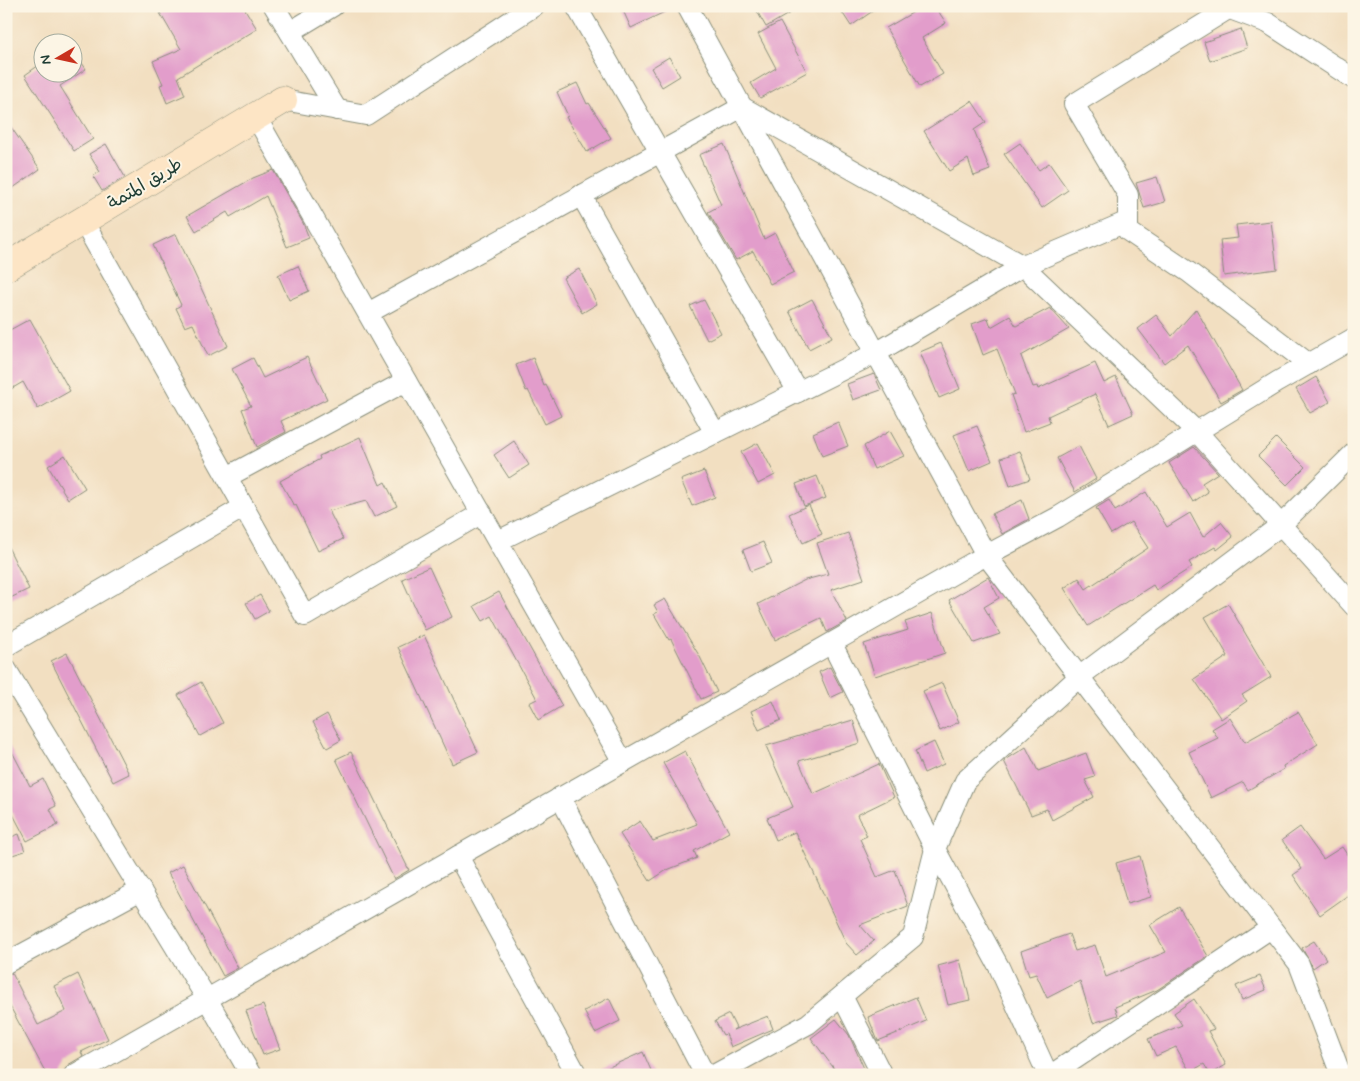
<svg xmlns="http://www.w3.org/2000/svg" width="1360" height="1081" font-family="Mynerve,'Playpen Sans Arabic',sans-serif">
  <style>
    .building { fill: #e29dcb }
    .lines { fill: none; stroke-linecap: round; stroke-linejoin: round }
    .street-casing { stroke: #888e7a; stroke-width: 22 }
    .secondary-casing { stroke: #888e7a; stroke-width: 29 }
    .street { stroke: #fff; stroke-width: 20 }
    .secondary { stroke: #fde5c5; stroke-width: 28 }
    .labels { text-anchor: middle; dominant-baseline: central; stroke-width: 4; stroke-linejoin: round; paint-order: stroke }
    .street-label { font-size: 18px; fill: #1f3d34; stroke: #fcf5e5 }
  </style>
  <rect width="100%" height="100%" fill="#fcf5e5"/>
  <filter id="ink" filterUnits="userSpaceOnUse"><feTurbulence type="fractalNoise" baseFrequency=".02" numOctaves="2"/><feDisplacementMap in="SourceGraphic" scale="10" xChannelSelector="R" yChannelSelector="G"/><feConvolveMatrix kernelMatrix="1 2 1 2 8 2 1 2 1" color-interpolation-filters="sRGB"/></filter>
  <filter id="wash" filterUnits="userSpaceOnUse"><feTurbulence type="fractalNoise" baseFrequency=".0096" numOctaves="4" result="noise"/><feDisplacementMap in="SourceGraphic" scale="20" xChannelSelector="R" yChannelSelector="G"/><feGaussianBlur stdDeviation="1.12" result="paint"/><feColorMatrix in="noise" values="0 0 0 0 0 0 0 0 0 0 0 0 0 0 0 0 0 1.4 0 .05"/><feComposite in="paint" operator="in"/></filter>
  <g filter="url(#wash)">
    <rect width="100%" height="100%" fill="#f2dfc1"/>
    <g id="blocks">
      <g class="building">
        <polygon points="170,6 243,6 257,29 178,77 185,95 167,103 160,85 163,84 153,61 181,49 160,13"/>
        <polygon points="621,6 675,6 675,7 631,28"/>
        <polygon points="754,6 802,6 766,27"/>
        <polygon points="838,6 880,6 851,26"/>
        <polygon points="924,6 935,6 946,23 922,38 943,74 920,87 886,28"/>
        <polygon points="780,22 807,72 760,98 751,83 776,68 758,34"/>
        <polygon points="1241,29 1247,48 1210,61 1204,42"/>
        <polygon points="72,48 86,69 60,86 93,139 74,151 25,75 42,63 42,72 72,72"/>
        <polygon points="669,57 680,76 662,87 651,68"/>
        <polygon points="577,83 587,104 589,103 611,138 587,152 566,117 568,116 557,92"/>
        <polygon points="972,101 986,122 974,130 990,170 974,176 968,159 949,171 924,131"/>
        <polygon points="6,120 40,169 6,193"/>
        <polygon points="1020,143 1039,170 1049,163 1068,190 1042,208 1004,154"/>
        <polygon points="106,144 125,177 102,191 93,176 100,172 89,154"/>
        <polygon points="724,144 764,239 775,233 794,272 770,284 753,251 736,260 708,212 721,205 699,155"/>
        <polygon points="273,170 303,223 309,238 287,247 266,196 230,217 227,212 196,231 187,216 253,178"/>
        <polygon points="1157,177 1165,202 1144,208 1136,183"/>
        <polygon points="1271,221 1277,269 1224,276 1220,240 1238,238 1236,225"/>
        <polygon points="176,234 228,346 208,356 193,324 185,327 176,308 181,305 153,245"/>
        <polygon points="298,266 309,291 289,300 278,275"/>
        <polygon points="579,269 597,304 582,313 563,278"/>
        <polygon points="812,299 832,337 809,349 789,311"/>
        <polygon points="704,300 721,333 707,340 690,306"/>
        <polygon points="1050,308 1069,329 1021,356 1033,387 1037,386 1038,389 1095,363 1104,383 1116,377 1133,414 1109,425 1095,394 1048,416 1050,422 1024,432 1011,395 1015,394 997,349 983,355 972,324 988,318 991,327 1010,316 1016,326"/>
        <polygon points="1196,309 1242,390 1221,402 1188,345 1164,363 1138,329 1156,315 1172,336"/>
        <polygon points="30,319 70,391 38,409 23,382 6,392 6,332"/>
        <polygon points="941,343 960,389 939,398 920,352"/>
        <polygon points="307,357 327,399 281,421 286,432 257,447 242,409 251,406 232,369 253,358 263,378"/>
        <polygon points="533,358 544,386 546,385 561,416 545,424 528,390 526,391 516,365"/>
        <polygon points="874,374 881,390 853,400 847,384"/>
        <polygon points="1316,377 1330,402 1310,413 1296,389"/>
        <polygon points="838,422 848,446 822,456 813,433"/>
        <polygon points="977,426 992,461 969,471 954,435"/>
        <polygon points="890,431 904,456 874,469 864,446"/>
        <polygon points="360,437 380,485 385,482 397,506 374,517 366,501 329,511 343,539 318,551 296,505 294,506 280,481 320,459 319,456"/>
        <polygon points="1276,438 1305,467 1287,485 1258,456"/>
        <polygon points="514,441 529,465 509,478 494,455"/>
        <polygon points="758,443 775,475 758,484 741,452"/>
        <polygon points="1079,446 1096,479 1075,492 1057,458"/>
        <polygon points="1194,447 1218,473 1202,483 1208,492 1193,502 1169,463"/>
        <polygon points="1020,451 1030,479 1010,486 1001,458"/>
        <polygon points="65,455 85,488 68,499 48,466"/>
        <polygon points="704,471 715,497 692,506 681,480"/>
        <polygon points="817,476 826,498 804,506 796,484"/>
        <polygon points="1146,492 1167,527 1190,513 1203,537 1221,522 1233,537 1217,550 1215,547 1189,562 1192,567 1156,590 1153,585 1088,626 1064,588 1079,578 1086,589 1148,548 1131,522 1111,534 1096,508 1109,500 1115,511"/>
        <polygon points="1022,500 1029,519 1002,534 992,514"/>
        <polygon points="809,505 822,534 803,543 789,514"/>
        <polygon points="848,533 864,579 831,590 847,621 827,632 821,618 775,640 758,604 805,580 828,574 817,543"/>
        <polygon points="763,542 772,563 751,571 743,550"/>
        <polygon points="6,543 29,589 6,600"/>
        <polygon points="429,567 452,617 425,630 402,579"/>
        <polygon points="988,577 999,598 984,607 1000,634 974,643 949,600"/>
        <polygon points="499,592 562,706 538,720 529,703 537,699 492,616 483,621 474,606"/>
        <polygon points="260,595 269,611 255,619 246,603"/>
        <polygon points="665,599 700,657 717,692 701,699 671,639 669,640 654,614 658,612 654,605"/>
        <polygon points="1228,604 1271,677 1242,695 1247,701 1221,719 1194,679 1228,656 1205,617"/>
        <polygon points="932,613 945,653 875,676 864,644 908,630 905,622"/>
        <polygon points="424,635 478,752 452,764 398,647"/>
        <polygon points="67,653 129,774 113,782 51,661"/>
        <polygon points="830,667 843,692 830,698 819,672"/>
        <polygon points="201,682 223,723 200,736 178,695"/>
        <polygon points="942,683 959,722 940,731 923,691"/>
        <polygon points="773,701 781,720 759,730 751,711"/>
        <polygon points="1298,712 1318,744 1283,766 1284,769 1248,790 1243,782 1211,798 1189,752 1218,738 1212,729 1230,718 1245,742"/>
        <polygon points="327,714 341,740 327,748 313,722"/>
        <polygon points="853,720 860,743 799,761 813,794 879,764 894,797 857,815 867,836 860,839 877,877 895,870 908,906 860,925 874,941 857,955 846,943 795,832 776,840 767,818 793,807 766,746"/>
        <polygon points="6,740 30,786 43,779 56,806 50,809 58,825 27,841 6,801"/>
        <polygon points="934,742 944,764 924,773 915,751"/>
        <polygon points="1026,747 1038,771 1086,753 1095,777 1085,780 1094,797 1052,820 1047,809 1031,815 1004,761"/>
        <polygon points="685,751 729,832 694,851 697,858 667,870 650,881 620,834 640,821 653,841 697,824 663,763"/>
        <polygon points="351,752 409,870 394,879 336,759"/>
        <polygon points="1300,827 1323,859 1342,847 1354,865 1354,891 1320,915 1293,875 1302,869 1282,840"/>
        <polygon points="19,834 25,851 6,857 6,839"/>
        <polygon points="1140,856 1151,897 1127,904 1116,863"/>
        <polygon points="183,865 238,968 223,976 168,873"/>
        <polygon points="1179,907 1208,956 1157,990 1115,1007 1118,1015 1093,1023 1080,981 1047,998 1036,974 1029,976 1021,951 1069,934 1075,951 1095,945 1106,977 1166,952 1150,925"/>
        <polygon points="1314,941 1326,959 1313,968 1302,948"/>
        <polygon points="960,960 970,1000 948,1005 938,966"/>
        <polygon points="12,973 38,1025 66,1011 54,986 78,974 108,1039 81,1052 83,1056 68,1065 62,1075 47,1075 6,999 6,975"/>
        <polygon points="1260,976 1266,990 1242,1000 1236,986"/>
        <polygon points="916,997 926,1021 878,1041 868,1017"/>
        <polygon points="609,998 620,1021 595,1033 584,1011"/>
        <polygon points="1194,999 1214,1029 1208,1031 1226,1065 1210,1074 1204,1064 1190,1072 1176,1047 1156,1056 1148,1039 1182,1025 1174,1013"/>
        <polygon points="263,1005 280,1049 263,1055 246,1011"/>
        <polygon points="729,1014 736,1028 733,1030 768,1016 773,1029 731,1047 726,1034 723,1035 715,1021"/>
        <polygon points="836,1019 849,1035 867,1075 839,1075 811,1038"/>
        <polygon points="643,1052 653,1075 591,1075"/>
      </g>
    </g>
  </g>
  <g filter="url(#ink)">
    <use href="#blocks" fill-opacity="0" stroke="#888e7a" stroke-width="1"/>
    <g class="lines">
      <g class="street-casing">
        <g id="street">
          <polyline points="274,6 337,110"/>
          <polyline points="576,6 798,392"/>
          <polyline points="687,6 986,555 1299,964 1341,1075"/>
          <polyline points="1222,6 1268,23 1354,79"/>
          <polyline points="1233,6 1074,104 1128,195 1128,231 1190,273 1309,364"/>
          <polyline points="290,32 333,6"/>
          <polyline points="283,100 366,115 534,6"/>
          <polyline points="256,117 623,762"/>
          <polyline points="581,195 715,433"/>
          <polyline points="83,221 305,616 482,513"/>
          <polyline points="368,313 742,107 1023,266 1197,432 1354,606"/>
          <polyline points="227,477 406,381"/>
          <polyline points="498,541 876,353 1023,266 1128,221"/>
          <polyline points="832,644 935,849 999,967 1048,1075"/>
          <polyline points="6,646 244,507"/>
          <polyline points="6,669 207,999 251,1075"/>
          <polyline points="560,797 705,1075"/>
          <polyline points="458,856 577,1075"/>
          <polyline points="6,963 141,890"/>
          <polyline points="842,996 882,1075"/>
          <polyline points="74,1075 972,563 1058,517 1277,382 1354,338"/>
          <polyline points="714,1075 808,1024 913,937 935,849 965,781 1079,677 1281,525 1354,453"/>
          <polyline points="1051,1075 1271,928"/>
        </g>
      </g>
      <g class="secondary-casing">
        <polyline id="secondary" points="6,267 283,100"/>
      </g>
      <use href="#street" class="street"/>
      <use href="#secondary" class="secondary"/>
    </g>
  </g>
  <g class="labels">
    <g class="street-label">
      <text transform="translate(145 184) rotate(-31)">طريق المتمة</text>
    </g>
  </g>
  <rect width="1360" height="1081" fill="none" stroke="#fcf5e5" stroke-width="25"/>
  <g transform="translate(58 58) rotate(261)"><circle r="24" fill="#fcf5e5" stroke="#a4ab9e"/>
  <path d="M0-4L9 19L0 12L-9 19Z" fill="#c8321e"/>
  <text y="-8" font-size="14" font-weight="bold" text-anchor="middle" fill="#1f3d34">N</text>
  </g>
</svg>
